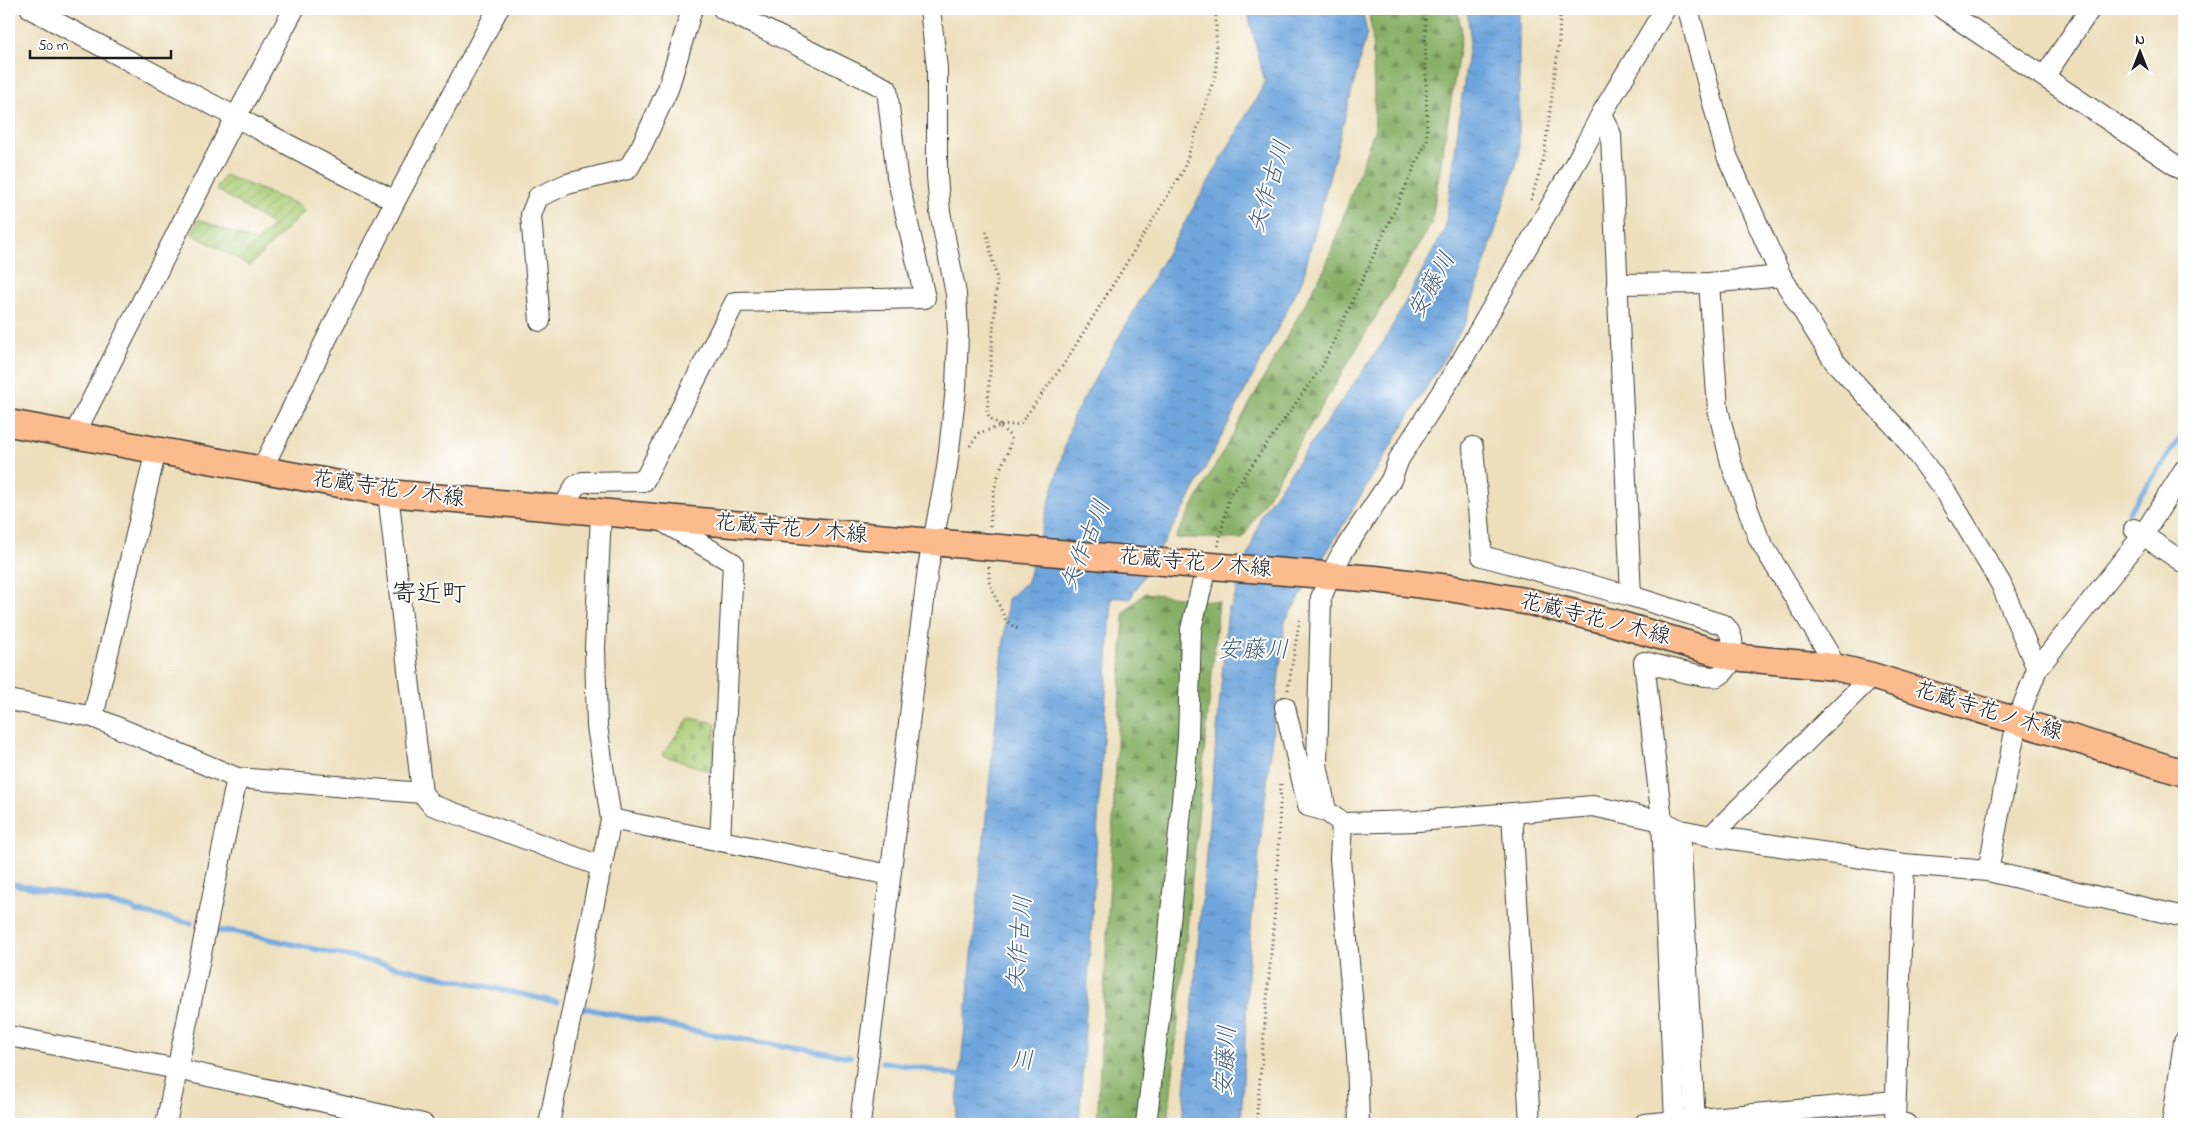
<svg xmlns="http://www.w3.org/2000/svg" width="2193" height="1133" font-family="'Indie Flower','Klee One',sans-serif">
  <style>
    .forest { fill: url(#forest-firs); stroke: #526641 }
    .cemetery { fill: url(#cemetery-stones); stroke: #637448 }
    .garden { fill: url(#garden-furrows); stroke: #637448 }
    .water { fill: url(#water-ripples); stroke: #45607c }
    .lines { fill: none; stroke-linecap: round; stroke-linejoin: round }
    .stream { stroke: #6ea5dc; stroke-width: 5.5 }
    .minor-casing { stroke: #3b3934; stroke-width: 22 }
    .major-casing { stroke: #3b3934; stroke-width: 29 }
    .path { stroke: #3b3934; stroke-width: 3; stroke-dasharray: 1 4; stroke-linecap: butt }
    .minor { stroke: #fff; stroke-width: 20 }
    .major { stroke: #fbbb8d; stroke-width: 26 }
    .major-bridge-casing { stroke: #3b3934; stroke-width: 29; stroke-linecap: butt }
    .major-bridge { stroke: #fbbb8d; stroke-width: 26 }
    .labels { text-anchor: middle; dominant-baseline: central; stroke-width: 4; stroke-linejoin: round; paint-order: stroke }
    .street-label { font-size: 22px; fill: #1c1c1c; stroke: #fff }
    .water-label { font-size: 24px; font-style: italic; fill: #45607c; stroke: #fff }
    .quarter-label { font-size: 25px; fill: #1c1c1c; stroke: #fff }
  </style>
  <defs>
    <pattern id="forest-firs" width="22" height="20" patternUnits="userSpaceOnUse" patternTransform="scale(1.25)"><rect width="22" height="20" fill="#87b066"/><path d="M5 1l3.5 6h-7zM16 11l3.5 6h-7z" fill="#6e8e53"/></pattern>
    <pattern id="cemetery-stones" width="16" height="16" patternUnits="userSpaceOnUse" patternTransform="scale(1.25)"><rect width="16" height="16" fill="#aacc75"/><path d="M2 7V4a2 2 0 0 1 4 0v3zM10 15v-3a2 2 0 0 1 4 0v3z" fill="#92af65"/></pattern>
    <pattern id="garden-furrows" width="10" height="10" patternUnits="userSpaceOnUse" patternTransform="scale(1.25)"><rect width="10" height="10" fill="#aacc75"/><path d="M-1 1l2-2M0 10L10 0M9 11l2-2" fill="none" stroke="#92af65"/></pattern>
    <pattern id="water-ripples" width="26" height="14" patternUnits="userSpaceOnUse" patternTransform="scale(1.25)"><rect width="26" height="14" fill="#6ea5dc"/><path d="M2 4q2-2 4 0t4 0M15 11q2-2 4 0t4 0" fill="none" stroke="#5a86b2"/></pattern>
  </defs>
  <rect width="100%" height="100%" fill="#fff"/>
  <filter id="ink" filterUnits="userSpaceOnUse"><feTurbulence type="fractalNoise" baseFrequency=".02" numOctaves="2"/><feDisplacementMap in="SourceGraphic" scale="10" xChannelSelector="R" yChannelSelector="G"/><feConvolveMatrix kernelMatrix="1 2 1 2 8 2 1 2 1" color-interpolation-filters="sRGB"/></filter>
  <filter id="wash" filterUnits="userSpaceOnUse"><feTurbulence type="fractalNoise" baseFrequency=".0096" numOctaves="4" result="noise"/><feDisplacementMap in="SourceGraphic" scale="20" xChannelSelector="R" yChannelSelector="G"/><feGaussianBlur stdDeviation="1.12" result="paint"/><feColorMatrix in="noise" values="0 0 0 0 0 0 0 0 0 0 0 0 0 0 0 0 0 1.4 0 .05"/><feComposite in="paint" operator="in"/></filter>
  <g filter="url(#wash)">
    <rect width="100%" height="100%" fill="#eddfbc"/>
    <g class="forest">
      <polygon points="1368,9 1457,9 1462,32 1431,225 1242,539 1175,538 1325,268 1375,128 1372,33"/>
      <polygon points="1145,593 1219,602 1168,1124 1097,1124 1124,612"/>
    </g>
    <polygon class="cemetery" points="689,718 716,723 712,772 662,755"/>
    <polygon class="garden" points="225,175 299,205 305,211 250,266 192,234 198,219 256,242 273,225 216,189"/>
    <g class="water">
      <polygon points="1247,9 1362,9 1367,33 1302,281 1186,505 1130,599 1112,597 1079,1124 955,1124 1008,599 1022,585 1026,585 1073,417 1265,83"/>
      <polygon points="1467,9 1519,9 1519,156 1466,322 1285,621 1250,935 1241,1124 1182,1124 1228,607 1231,608 1262,513 1384,341 1445,229 1470,35"/>
    </g>
    <g class="lines">
      <g class="stream">
        <polyline points="2129,512 2184,433"/>
        <polyline points="9,883 133,908 135,911 191,923"/>
        <polyline points="213,927 218,931 232,931 557,1002"/>
        <polyline points="579,1007 704,1033 850,1057"/>
        <polyline points="883,1062 927,1069 967,1078"/>
      </g>
    </g>
  </g>
  <g filter="url(#ink)">
    <g class="lines">
      <g class="minor-casing">
        <g id="minor">
          <polyline points="31,9 395,201"/>
          <polyline points="1665,9 1602,113 1580,155 1461,362 1399,459 1391,480 1342,553 1330,576 1321,598 1317,764 1326,811 1342,823 1418,821 1593,806 1662,821 1680,830 1711,836 1904,864 1988,871 2184,917"/>
          <polyline points="1688,9 1727,156 1781,276 1834,361 1902,434 1947,494 2001,584 2037,669"/>
          <polyline points="1943,9 2184,171"/>
          <polyline points="2044,77 2090,9"/>
          <polyline points="1602,113 1611,135 1631,596"/>
          <polyline points="1709,283 1718,409 1731,463 1759,539 1829,654 1835,667"/>
          <polyline points="1617,284 1709,283 1781,276"/>
          <polyline points="540,321 531,215 538,197 567,184 628,169 642,145 668,89 692,9"/>
          <polyline points="74,435 236,117 294,9"/>
          <path d="M1473,447L1482,556L1631,596L1724,625C1733,634 1733,642 1732,654C1732,662 1726,672 1718,676C1707,680 1658,665 1644,662L1662,821L1675,1122"/>
          <polyline points="261,471 395,201 498,9"/>
          <polyline points="388,493 422,793 432,805 600,866"/>
          <polyline points="562,510 575,486 583,482 644,481 735,302 925,298 897,176 887,89 723,9"/>
          <polyline points="660,520 733,563 720,841"/>
          <polyline points="2134,529 2184,563"/>
          <polyline points="9,700 93,717 237,778 422,793"/>
          <polyline points="1285,707 1308,806 1326,811"/>
          <polyline points="93,717 156,450"/>
          <polyline points="1512,814 1530,1124"/>
          <polyline points="611,819 890,875"/>
          <polyline points="1342,823 1340,859 1357,1054 1359,1124"/>
          <polyline points="1680,830 1695,1124"/>
          <polyline points="1711,836 1872,676"/>
          <polyline points="1904,864 1895,1122 1906,1124"/>
          <polyline points="1988,871 2017,721 2037,669 2143,535 2184,470"/>
          <polyline points="9,1036 177,1069 423,1124"/>
          <polyline points="166,1124 237,778"/>
          <polyline points="549,1124 611,819 597,726 595,648 601,513"/>
          <polyline points="860,1124 928,568 947,468 956,388 958,333 956,294 940,212 937,176 937,68 930,9"/>
          <polyline points="1146,1124 1166,963 1188,739 1191,629 1207,565"/>
          <polyline points="1644,1124 1895,1101"/>
          <polyline points="2172,1124 2184,1042"/>
        </g>
      </g>
      <g class="major-casing">
        <g id="major">
          <polyline points="9,423 388,493 943,543"/>
          <polyline points="1198,565 1375,579 1449,588 1530,602 1611,622 1732,657 1835,667 1872,676 2184,773"/>
        </g>
      </g>
      <g class="path">
        <polyline points="1531,200 1544,157 1559,42 1560,9"/>
        <polyline points="1001,426 1020,424 1066,361 1183,171 1216,73 1216,9"/>
        <polyline points="970,446 979,433 1001,426 990,418 987,412 997,280 986,229"/>
        <path d="M990,526C991,506 994,486 1001,467C1005,457 1011,449 1011,437L1001,427"/>
        <polyline points="1218,546 1229,497 1323,365 1427,140 1425,9"/>
        <polyline points="989,567 989,582 1006,621 1019,630"/>
        <polyline points="1288,690 1300,617"/>
        <polyline points="1256,1124 1276,897 1281,781"/>
      </g>
      <use href="#minor" class="minor"/>
      <use href="#major" class="major"/>
      <g class="major-bridge-casing">
        <polyline id="major-bridge" points="943,543 1198,565"/>
      </g>
      <use href="#major-bridge" class="major-bridge"/>
    </g>
  </g>
  <g class="labels">
    <g class="street-label">
      <text transform="translate(388 490) rotate(8)">花蔵寺花ノ木線</text>
      <text transform="translate(791 530) rotate(5)">花蔵寺花ノ木線</text>
      <text transform="translate(1195 564) rotate(5)">花蔵寺花ノ木線</text>
      <text transform="translate(1595 620) rotate(14)">花蔵寺花ノ木線</text>
      <text transform="translate(1988 712) rotate(17)">花蔵寺花ノ木線</text>
    </g>
    <g class="water-label">
      <text transform="translate(1271 187) rotate(-73)">矢作古川</text>
      <text transform="translate(1433 286) rotate(-61)">安藤川</text>
      <text transform="translate(1087 546) rotate(-68)">矢作古川</text>
      <text x="1253" y="651">安藤川</text>
      <text transform="translate(1021 943) rotate(-85)">矢作古川</text>
      <text transform="translate(1227 1061) rotate(-86)">安藤川</text>
      <text x="1022" y="1062">川</text>
    </g>
    <g class="quarter-label">
      <text x="429" y="595">寄近町</text>
    </g>
  </g>
  <rect width="2193" height="1133" fill="none" stroke="#fff" stroke-width="30"/>
  <g transform="translate(2140 52)" stroke="#ffffff" stroke-width="4" paint-order="stroke">
  <path d="M0-4L9 19L0 12L-9 19Z" fill="#1c1c1c"/>
  <text y="-8" font-size="14" font-weight="bold" text-anchor="middle" fill="#1c1c1c">N</text>
  </g>
  <path d="M30 50v8h141v-8" fill="none" stroke="#1c1c1c" stroke-width="2.5"/>
  <text x="38" y="50" font-size="15" fill="#1c1c1c" stroke="#ffffff" stroke-width="4" paint-order="stroke">50 m</text>
</svg>
